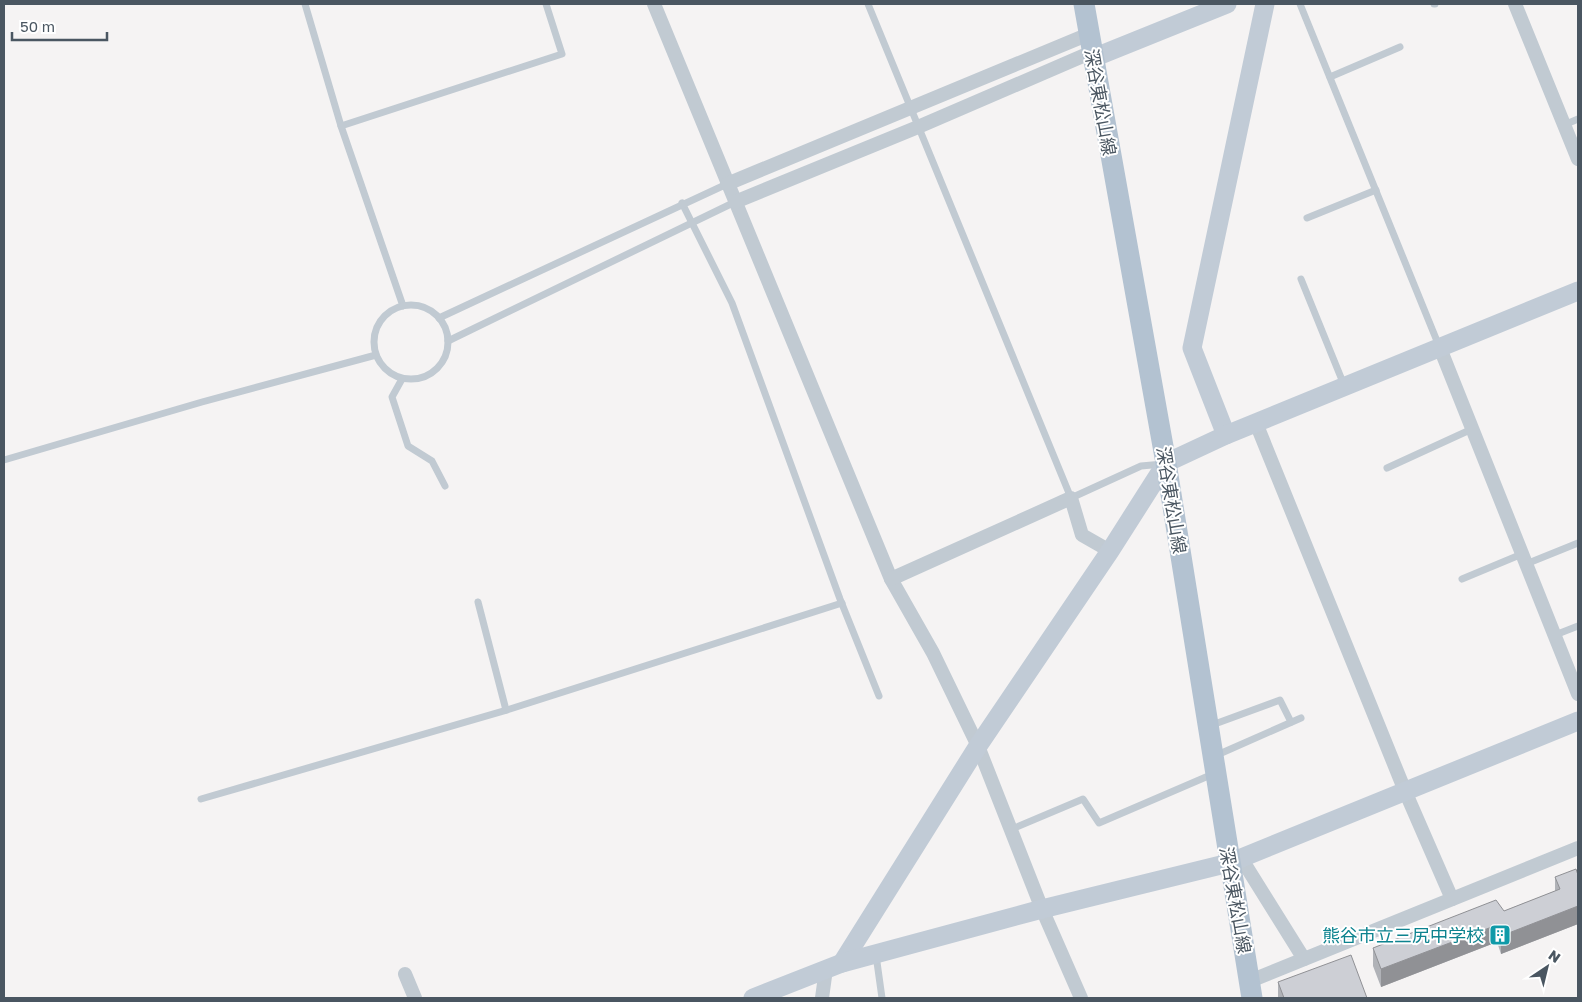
<svg xmlns="http://www.w3.org/2000/svg" width="1582" height="1002" font-family="'Golos Text','Noto Sans JP',sans-serif">
  <style>
    .lines { fill: none; stroke-linecap: round; stroke-linejoin: round }
    .lane { stroke: #c1cad2; stroke-width: 7 }
    .street { stroke: #c1cad2; stroke-width: 14 }
    .secondary { stroke: #c1cbd6; stroke-width: 19 }
    .primary { stroke: #b3c2d1; stroke-width: 21 }
    .wall { fill: #b0b2b7 }
    .shaded-wall { fill: #909195 }
    .building { fill: #cdcfd5; stroke: #909195 }
    .labels { text-anchor: middle; dominant-baseline: central; stroke-width: 4; stroke-linejoin: round; paint-order: stroke }
    .street-label { font-size: 18px; fill: #4a5661; stroke: #fff }
    .culture-label { font-size: 18px; fill: #0d838f; stroke: #fff; text-anchor: end }
  </style>
  <rect width="100%" height="100%" fill="#f5f3f3"/>
  <g class="lines">
    <g class="lane">
      <polyline points="305,4 341,126 403,306"/>
      <polyline points="868,4 1071,498 1141,466 1163,464"/>
      <polyline points="1300,4 1439,346"/>
      <polyline points="1434,4 1435,4"/>
      <polyline points="1330,77 1400,47"/>
      <polyline points="1564,125 1578,119"/>
      <polyline points="341,126 562,54 546,4"/>
      <polyline points="682,203 732,303 840,599 879,696"/>
      <polyline points="1307,218 1376,190"/>
      <polyline points="1301,279 1344,385"/>
      <circle cx="411" cy="342" r="37"/>
      <polyline points="439,318 727,184"/>
      <polyline points="448,341 735,202"/>
      <polyline points="402,379 392,397 408,446 432,461 445,486"/>
      <polyline points="4,460 202,402 376,355"/>
      <polyline points="1387,468 1472,429"/>
      <polyline points="1526,564 1578,543"/>
      <polyline points="1462,579 1522,554"/>
      <polyline points="478,602 506,710"/>
      <polyline points="1555,635 1578,626"/>
      <polyline points="1212,725 1280,700 1291,722"/>
      <polyline points="1217,755 1301,718"/>
      <polyline points="201,799 510,709 842,603"/>
      <polyline points="1012,829 1083,799 1099,823 1213,774"/>
      <polyline points="876,955 882,998"/>
    </g>
    <g class="street">
      <polyline points="654,4 891,579 933,653 978,746 1042,909 1081,998"/>
      <polyline points="1515,4 1578,159"/>
      <polyline points="727,184 1089,34"/>
      <polyline points="735,202 918,127 1092,52"/>
      <polyline points="1440,348 1578,694"/>
      <polyline points="1256,423 1405,791 1452,899"/>
      <polyline points="891,579 1071,498 1082,535 1110,551"/>
      <polyline points="1241,858 1304,959"/>
      <polyline points="405,974 415,998"/>
      <polyline points="1250,981 1578,848"/>
      <polyline points="822,998 826,969"/>
    </g>
    <g class="secondary">
      <polyline points="1093,58 1227,4"/>
      <polyline points="1226,435 1192,348 1265,4"/>
      <polyline points="842,963 978,746 1110,551 1166,463 1226,435 1578,291"/>
      <polyline points="753,998 842,963 1042,909 1229,863 1578,721"/>
    </g>
    <polyline class="primary" points="1084,4 1166,463 1252,998"/>
  </g>
  <g class="wall">
    <polygon points="1578,875 1578,924 1501,954 1497,942 1381,987 1373,966 1373,948 1504,911 1555,891 1555,877"/>
    <polygon points="1278,982 1367,998 1278,998"/>
  </g>
  <g class="shaded-wall">
    <polygon points="1578,906 1578,924 1501,954 1501,936"/>
    <polygon points="1497,925 1497,942 1381,987 1381,969"/>
  </g>
  <g class="building">
    <polygon points="1576,869 1578,875 1578,906 1501,936 1497,925 1381,969 1373,948 1496,900 1504,911 1560,889 1555,877"/>
    <polygon points="1351,955 1367,998 1284,998 1278,982"/>
  </g>
  <defs>
    <g id="building-square" transform="scale(1.125)"><rect x="-9" y="-9" width="18" height="18" rx="4" fill="#0f9aa8" stroke="#fff"/><path d="M-4-6H4V6H1V3H-1V6H-4ZM-2.5-4.3h1.7v1.8h-1.7ZM.8-4.3h1.7v1.8H.8ZM-2.5-1h1.7V.8h-1.7ZM.8-1h1.7V.8H.8Z" fill="#fff"/></g>
  </defs>
  <g fill-rule="evenodd">
    <use href="#building-square" x="1500" y="935"/>
  </g>
  <g class="labels">
    <g class="street-label">
      <text transform="translate(1101 102) rotate(80)">深谷東松山線</text>
      <text transform="translate(1172 500) rotate(81)">深谷東松山線</text>
      <text transform="translate(1236 900) rotate(80)">深谷東松山線</text>
    </g>
    <g class="culture-label">
      <text x="1484" y="935">熊谷市立三尻中学校</text>
    </g>
  </g>
  <rect width="1582" height="1002" fill="none" stroke="#4a5661" stroke-width="10"/>
  <g transform="translate(1547 967) rotate(35)" stroke="#ffffff" stroke-width="4" paint-order="stroke">
  <path d="M0-4L9 19L0 12L-9 19Z" fill="#4a5661"/>
  <text y="-8" font-size="14" font-weight="bold" text-anchor="middle" fill="#4a5661">N</text>
  </g>
  <path d="M12 32v8h95v-8" fill="none" stroke="#4a5661" stroke-width="2.5"/>
  <text x="20" y="32" font-size="15" fill="#4a5661" stroke="#ffffff" stroke-width="4" paint-order="stroke">50 m</text>
</svg>
